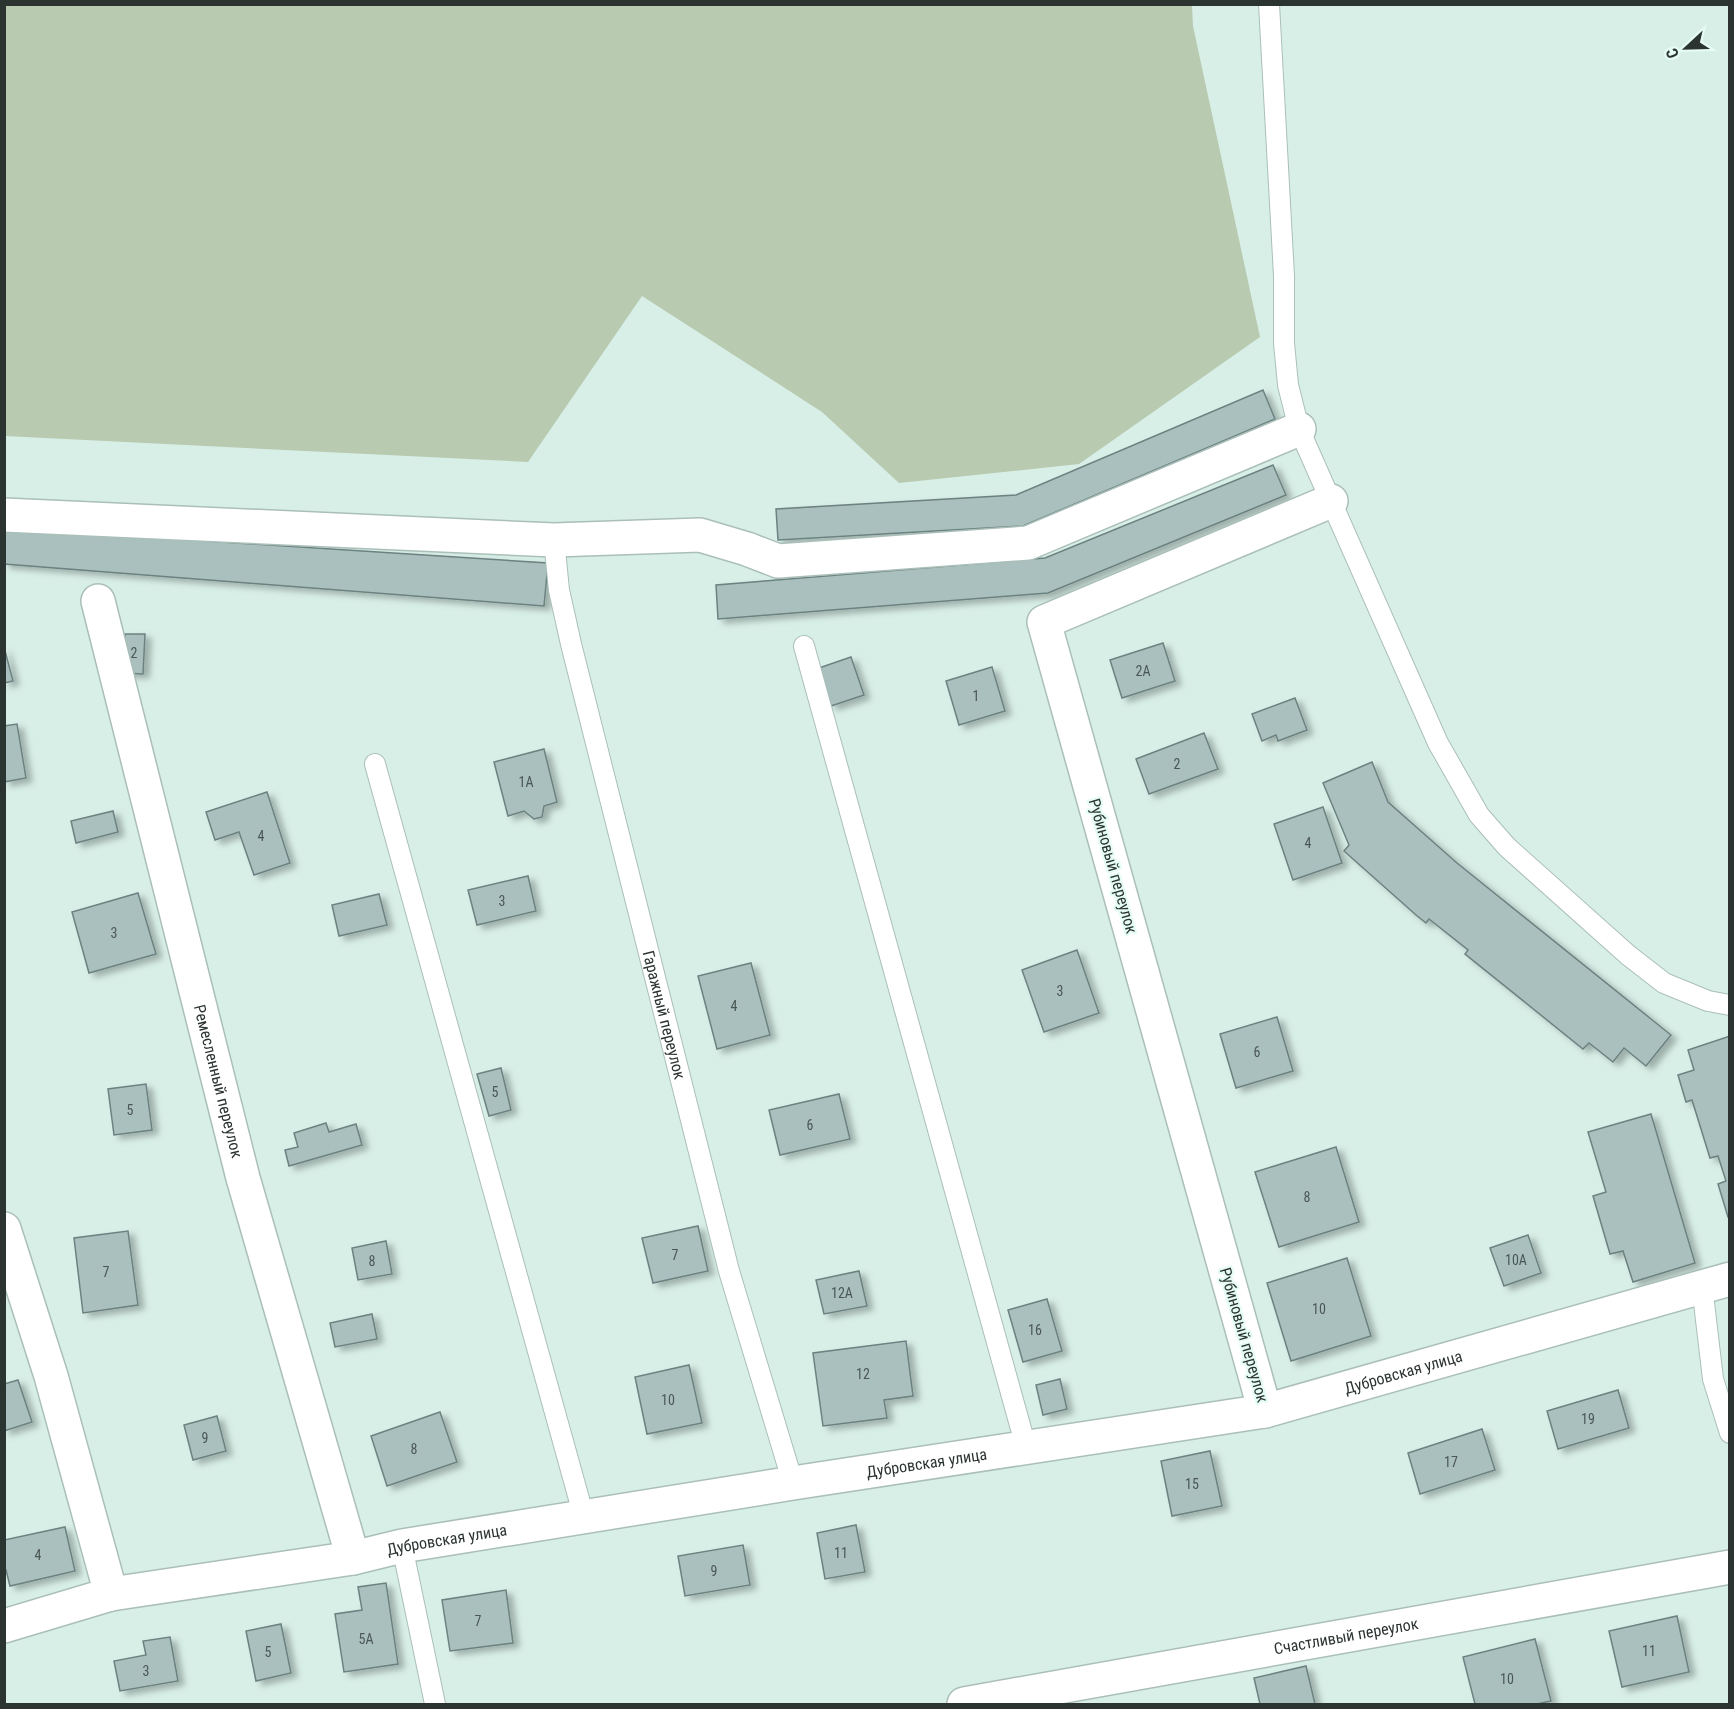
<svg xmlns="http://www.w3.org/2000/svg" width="1734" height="1709" font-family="'Roboto Condensed',sans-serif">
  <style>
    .green { fill: #b8cab0 }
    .building { fill: #a9c0bf; stroke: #6c8281; stroke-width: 1.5; filter: url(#shadow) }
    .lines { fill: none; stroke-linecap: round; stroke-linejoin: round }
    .service-casing { stroke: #aabfb8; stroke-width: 22 }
    .minor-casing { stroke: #aabfb8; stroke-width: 36 }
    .service { stroke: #fff; stroke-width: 20 }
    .minor { stroke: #fff; stroke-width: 33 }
    .labels { text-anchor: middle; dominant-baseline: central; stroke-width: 4.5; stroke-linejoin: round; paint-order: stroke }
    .number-label { font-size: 14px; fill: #4b5755 }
    .street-label { font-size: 16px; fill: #2c3432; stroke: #e5fcf4 }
  </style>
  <defs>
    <filter id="shadow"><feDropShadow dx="6" dy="4" stdDeviation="3" flood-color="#0004"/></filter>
  </defs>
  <rect width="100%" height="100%" fill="#d8efe7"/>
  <polygon class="green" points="4,5 1192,5 1193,26 1260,337 1079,464 899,483 822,412 642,296 528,462 5,436"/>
  <g class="building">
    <polygon points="1263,390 1275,419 1023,526 778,540 776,509 1016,495"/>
    <polygon points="1273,465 1286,495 1048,593 718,619 716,585 1045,558"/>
    <polygon points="4,528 548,563 544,606 4,564"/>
    <polygon points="125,634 145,634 143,674 123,673"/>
    <polygon points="1163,643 1175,681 1122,698 1110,660"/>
    <polygon points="4,647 13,681 4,683"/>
    <polygon points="851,657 864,695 831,706 819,668"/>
    <polygon points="992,667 1005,711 959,725 946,681"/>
    <polygon points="1295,698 1307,730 1278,741 1276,735 1262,741 1252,714"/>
    <polygon points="17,724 26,778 4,782 4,726"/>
    <polygon points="1204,733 1218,769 1149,794 1136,759"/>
    <polygon points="544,749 557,802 544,806 542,817 534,819 524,811 508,816 494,762"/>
    <polygon points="1372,762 1388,802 1457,863 1671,1035 1646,1066 1624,1048 1613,1062 1589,1043 1583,1049 1465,954 1468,950 1429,919 1426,923 1416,915 1344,851 1349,845 1323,783"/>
    <polygon points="267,792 290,863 254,875 239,832 215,840 206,812"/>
    <polygon points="1323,807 1342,863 1293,880 1274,824"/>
    <polygon points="113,811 118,832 76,843 71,821"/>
    <polygon points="528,876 536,911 477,925 468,890"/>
    <polygon points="138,893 156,954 89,973 72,912"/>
    <polygon points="379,894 387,925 339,936 332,905"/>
    <polygon points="1077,950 1099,1013 1044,1032 1022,970"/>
    <polygon points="751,963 770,1035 717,1049 698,976"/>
    <polygon points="1277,1017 1293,1071 1236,1088 1220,1034"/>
    <polygon points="1730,1036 1730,1216 1728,1217 1718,1184 1726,1181 1718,1156 1710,1158 1692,1100 1686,1102 1678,1075 1694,1070 1688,1050"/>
    <polygon points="501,1068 511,1110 489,1116 477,1074"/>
    <polygon points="146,1084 152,1130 114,1135 108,1089"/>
    <polygon points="839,1094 850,1139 780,1155 769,1110"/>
    <polygon points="1651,1114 1695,1263 1633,1282 1623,1251 1610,1254 1593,1196 1606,1192 1588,1132"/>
    <polygon points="326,1123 329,1132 356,1124 362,1145 289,1166 285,1150 298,1147 294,1133"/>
    <polygon points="1336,1147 1359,1222 1279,1247 1255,1172"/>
    <polygon points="698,1226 708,1271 653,1283 642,1238"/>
    <polygon points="128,1231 138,1305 83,1313 74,1238"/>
    <polygon points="1528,1235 1541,1273 1504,1286 1490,1248"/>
    <polygon points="386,1241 392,1274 358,1280 352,1248"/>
    <polygon points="1347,1258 1371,1336 1291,1361 1267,1283"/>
    <polygon points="859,1271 867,1306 824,1314 816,1280"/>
    <polygon points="1047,1299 1062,1351 1023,1362 1008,1310"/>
    <polygon points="372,1314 377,1339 335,1347 330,1323"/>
    <polygon points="906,1341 913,1396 884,1400 887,1418 823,1426 813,1353"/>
    <polygon points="689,1365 702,1423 647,1434 635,1377"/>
    <polygon points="1060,1379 1067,1409 1043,1415 1036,1385"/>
    <polygon points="18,1380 32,1422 4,1431 4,1384"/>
    <polygon points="1618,1390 1629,1428 1558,1449 1547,1411"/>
    <polygon points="440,1412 457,1462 387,1486 371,1436"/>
    <polygon points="217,1416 226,1451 193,1460 184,1425"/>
    <polygon points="1482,1429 1495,1470 1420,1494 1408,1453"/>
    <polygon points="1210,1451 1222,1506 1172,1516 1161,1461"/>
    <polygon points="856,1525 865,1572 825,1579 817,1533"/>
    <polygon points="65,1527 75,1571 10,1586 6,1570 4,1571 4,1540"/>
    <polygon points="743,1545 750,1585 685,1596 678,1556"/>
    <polygon points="386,1583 398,1664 344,1672 335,1614 362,1610 358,1587"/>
    <polygon points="506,1590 513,1643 450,1651 442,1600"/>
    <polygon points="1677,1616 1689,1672 1622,1687 1609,1631"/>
    <polygon points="281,1624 291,1673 256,1681 246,1631"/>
    <polygon points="170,1637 178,1681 120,1691 114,1661 146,1655 143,1641"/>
    <polygon points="1535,1639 1551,1701 1537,1704 1475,1704 1463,1657"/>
    <polygon points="1306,1666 1315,1704 1260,1704 1254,1678"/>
  </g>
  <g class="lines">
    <g class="service-casing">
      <g id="service">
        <polyline points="1269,4 1284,276 1284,343 1288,385 1299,429 1438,743 1479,815 1507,847 1628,955 1664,983 1708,1001 1730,1005"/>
        <path id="s1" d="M554,540L559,590L571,644L729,1271L793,1483"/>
        <polyline points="804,646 1026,1447"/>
        <polyline points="375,764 584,1517"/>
        <polyline points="1702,1286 1713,1379 1730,1433"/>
        <polyline points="402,1546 435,1704"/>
      </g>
    </g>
    <g class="minor-casing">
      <g id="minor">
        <polyline points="4,515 554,540 700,535 747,549 778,561 1028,543 1299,429"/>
        <path id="s2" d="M98,601L243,1178L353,1558"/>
        <polyline points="4,1229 51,1376 111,1594"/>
        <polyline points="1265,1411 1044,622 1331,501"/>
        <path id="s3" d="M4,1626L111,1594L353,1558L402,1546L793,1483L1265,1411L1730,1279"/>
        <path id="s4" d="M964,1704L1730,1567"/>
      </g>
    </g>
    <use href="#service" class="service"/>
    <use href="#minor" class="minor"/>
  </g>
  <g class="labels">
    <g class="number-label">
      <text x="134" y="653">2</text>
      <text x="1143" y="671">2А</text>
      <text x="976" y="696">1</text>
      <text x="1177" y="764">2</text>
      <text x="526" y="782">1А</text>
      <text x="261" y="836">4</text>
      <text x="1308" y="843">4</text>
      <text x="502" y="901">3</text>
      <text x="114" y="933">3</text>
      <text x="1060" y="991">3</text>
      <text x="734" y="1006">4</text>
      <text x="1257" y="1052">6</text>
      <text x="495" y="1092">5</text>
      <text x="130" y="1110">5</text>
      <text x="810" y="1125">6</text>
      <text x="1307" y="1197">8</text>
      <text x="675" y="1255">7</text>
      <text x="1516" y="1260">10А</text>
      <text x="372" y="1261">8</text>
      <text x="106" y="1272">7</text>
      <text x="842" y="1293">12А</text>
      <text x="1319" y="1309">10</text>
      <text x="1035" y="1330">16</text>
      <text x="863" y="1374">12</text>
      <text x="668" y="1400">10</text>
      <text x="1588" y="1419">19</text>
      <text x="205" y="1438">9</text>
      <text x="414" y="1449">8</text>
      <text x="1451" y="1462">17</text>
      <text x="1192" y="1484">15</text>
      <text x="841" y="1553">11</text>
      <text x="38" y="1555">4</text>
      <text x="714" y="1571">9</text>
      <text x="478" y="1621">7</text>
      <text x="366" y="1639">5А</text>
      <text x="1649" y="1651">11</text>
      <text x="268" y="1652">5</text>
      <text x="146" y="1671">3</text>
      <text x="1507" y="1679">10</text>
    </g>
    <g class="street-label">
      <text transform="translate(1113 866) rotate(74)">Рубиновый переулок</text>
      <text stroke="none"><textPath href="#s1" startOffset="488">Гаражный переулок</textPath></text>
      <text stroke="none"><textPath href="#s2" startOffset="495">Ремесленный переулок</textPath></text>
      <text transform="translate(1244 1335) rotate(74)">Рубиновый переулок</text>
      <text stroke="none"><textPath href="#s3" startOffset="1424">Дубровская улица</textPath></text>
      <text stroke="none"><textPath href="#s3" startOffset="938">Дубровская улица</textPath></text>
      <text stroke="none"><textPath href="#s3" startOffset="452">Дубровская улица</textPath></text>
      <text stroke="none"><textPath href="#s4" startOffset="388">Счастливый переулок</textPath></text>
    </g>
  </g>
  <rect width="1734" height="1709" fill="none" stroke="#2c3432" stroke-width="12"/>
  <g transform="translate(1686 48) rotate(248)" stroke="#e5fcf4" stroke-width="4.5" paint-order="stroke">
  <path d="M0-4.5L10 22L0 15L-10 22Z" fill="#2c3432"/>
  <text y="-9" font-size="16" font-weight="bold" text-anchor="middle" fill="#2c3432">С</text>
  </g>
</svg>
